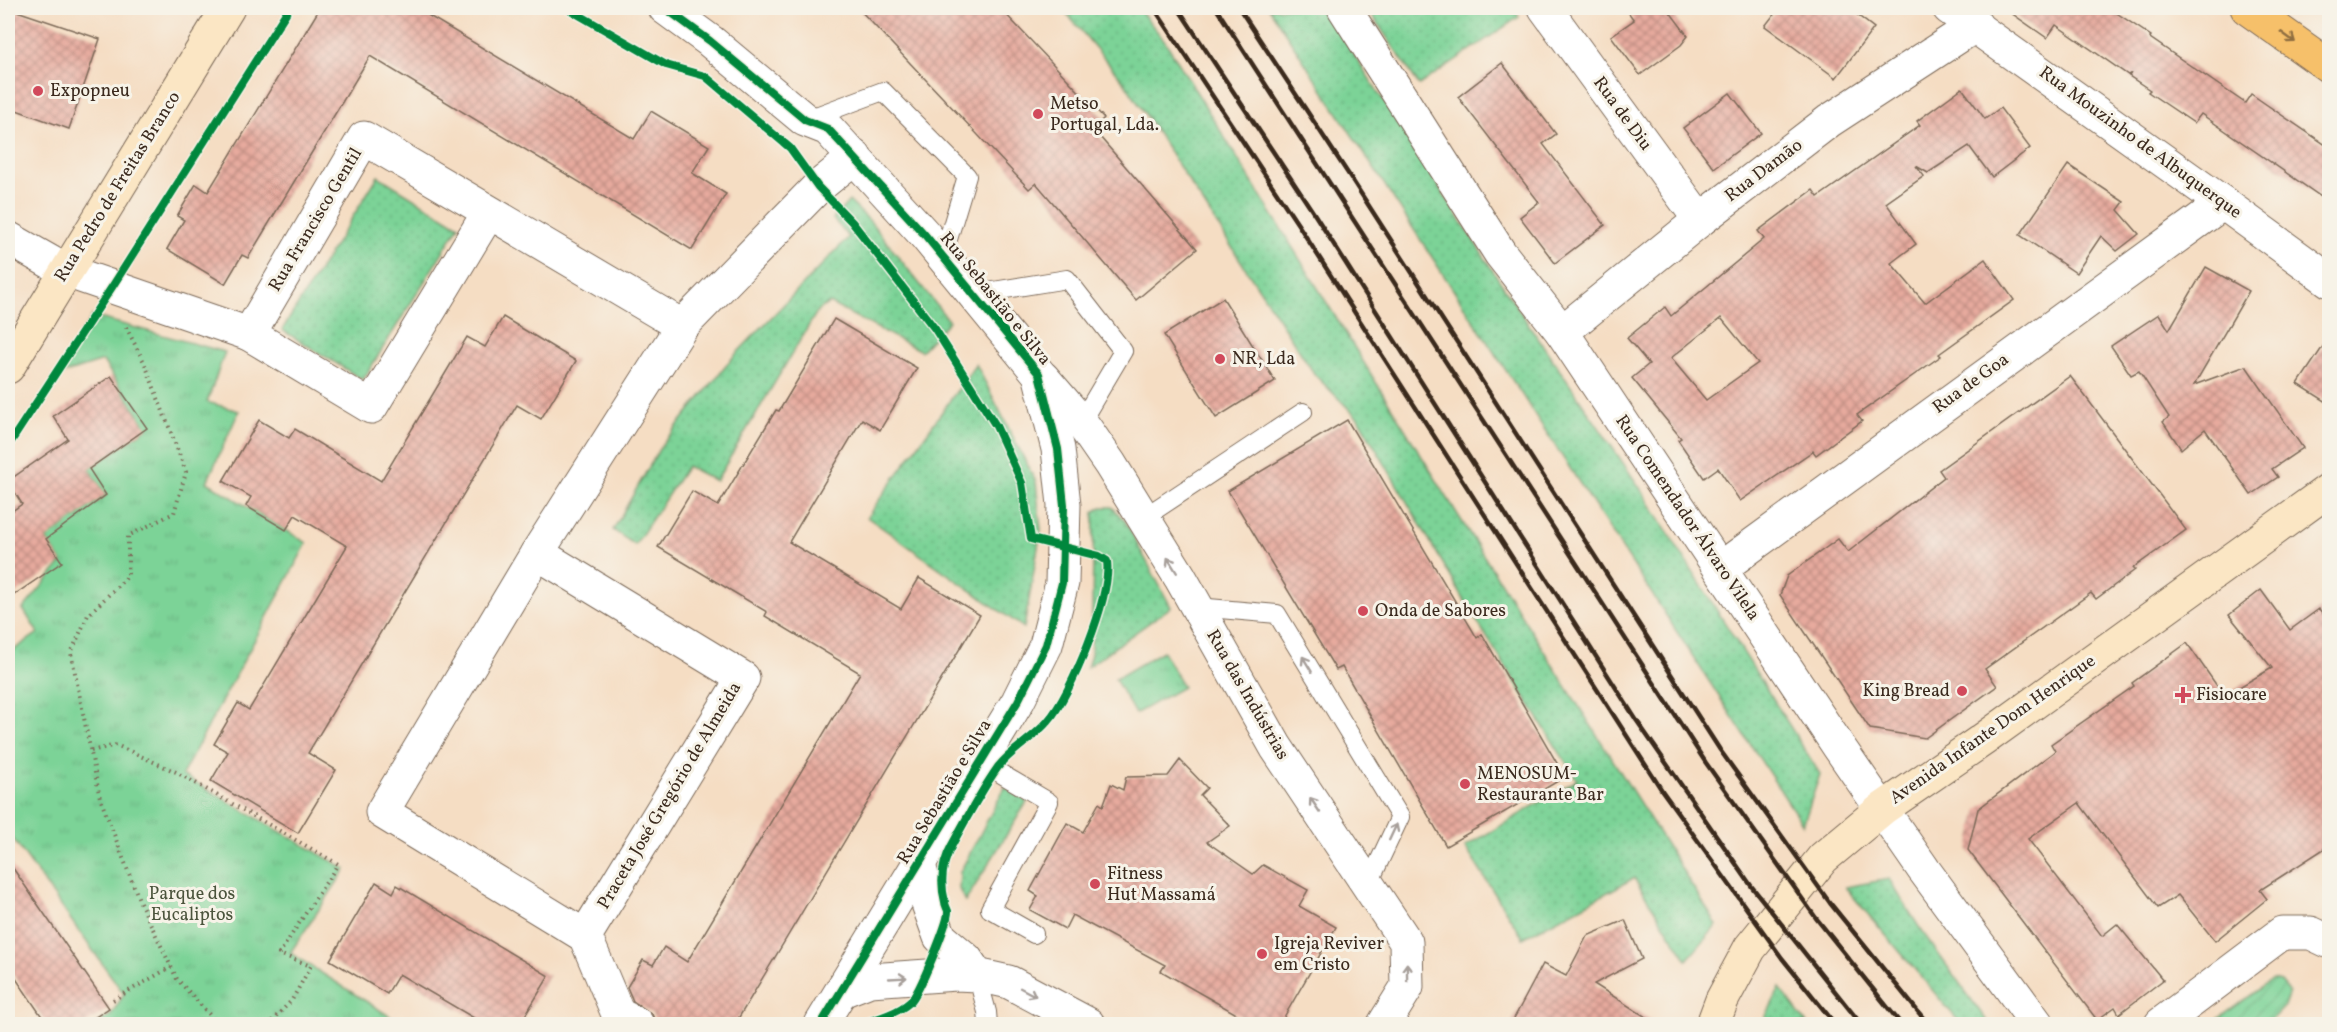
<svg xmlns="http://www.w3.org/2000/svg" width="2337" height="1032" font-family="Vollkorn,serif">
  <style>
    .grass { fill: url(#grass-dots); stroke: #5c7e5a; stroke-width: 1.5 }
    .park { fill: url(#park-tufts); stroke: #5c7e5a; stroke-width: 1.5 }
    .garden { fill: url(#garden-furrows); stroke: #5c7e5a; stroke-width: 1.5 }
    .building { fill: url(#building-cross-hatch); fill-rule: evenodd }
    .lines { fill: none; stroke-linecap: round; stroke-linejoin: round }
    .lane-casing { stroke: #7c6958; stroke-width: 20 }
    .street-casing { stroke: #7c6958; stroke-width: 35 }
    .secondary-casing { stroke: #7c6958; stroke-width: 35 }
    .highway-casing { stroke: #7c6958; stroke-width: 35 }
    .path { stroke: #7c6958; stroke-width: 4; stroke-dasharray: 1.5 4.5; stroke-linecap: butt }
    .lane { stroke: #fff; stroke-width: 18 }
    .street { stroke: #fff; stroke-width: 33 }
    .secondary { stroke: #fbe6c4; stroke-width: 33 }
    .highway { stroke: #f6c06b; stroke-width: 33 }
    .rail { stroke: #3b2a1e; stroke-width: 4.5 }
    .cycleway-casing { stroke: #f7f3e8; stroke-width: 11 }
    .cycleway { stroke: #00873e; stroke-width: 8 }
    .oneway { stroke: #8f6e41 }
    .oneway2 { stroke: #a79f9a }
    .poi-dot { fill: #d1495b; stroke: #f7f3e8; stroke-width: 2 }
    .labels { text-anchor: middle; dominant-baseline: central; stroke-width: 6; stroke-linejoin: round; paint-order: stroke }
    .poi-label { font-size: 18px; fill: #3b2a1e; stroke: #f7f3e8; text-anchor: start }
    .street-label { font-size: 18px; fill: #3b2a1e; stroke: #f7f3e8 }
    .park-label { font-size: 18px; fill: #4b543c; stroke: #f7f3e8 }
  </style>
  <defs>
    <pattern id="grass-dots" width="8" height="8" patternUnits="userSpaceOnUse" patternTransform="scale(1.5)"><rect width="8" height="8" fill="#7cd397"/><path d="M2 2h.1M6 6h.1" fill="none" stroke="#6cb582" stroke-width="1.8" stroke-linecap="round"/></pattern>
    <pattern id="park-tufts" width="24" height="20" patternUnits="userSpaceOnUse" patternTransform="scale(1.5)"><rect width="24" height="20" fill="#7cd397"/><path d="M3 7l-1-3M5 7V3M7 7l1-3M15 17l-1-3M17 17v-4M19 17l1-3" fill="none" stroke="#6cb582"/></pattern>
    <pattern id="garden-furrows" width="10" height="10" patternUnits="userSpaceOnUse" patternTransform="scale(1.5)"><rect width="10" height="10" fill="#7cd397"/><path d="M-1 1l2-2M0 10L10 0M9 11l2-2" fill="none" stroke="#6cb582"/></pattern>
    <pattern id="building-cross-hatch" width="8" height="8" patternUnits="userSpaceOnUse" patternTransform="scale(1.5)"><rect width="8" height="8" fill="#e7aa9e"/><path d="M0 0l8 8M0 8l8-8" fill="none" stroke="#bc8b80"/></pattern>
  </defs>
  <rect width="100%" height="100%" fill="#f7f3e8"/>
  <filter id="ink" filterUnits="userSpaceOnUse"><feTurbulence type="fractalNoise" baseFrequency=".0167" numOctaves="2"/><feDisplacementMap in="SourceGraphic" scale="12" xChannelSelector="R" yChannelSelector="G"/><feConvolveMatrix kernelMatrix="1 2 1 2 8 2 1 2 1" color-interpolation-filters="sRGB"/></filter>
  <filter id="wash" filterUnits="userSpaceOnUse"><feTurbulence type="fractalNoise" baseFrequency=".008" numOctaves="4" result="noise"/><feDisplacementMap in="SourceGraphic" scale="24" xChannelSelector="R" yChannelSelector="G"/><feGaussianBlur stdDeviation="1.35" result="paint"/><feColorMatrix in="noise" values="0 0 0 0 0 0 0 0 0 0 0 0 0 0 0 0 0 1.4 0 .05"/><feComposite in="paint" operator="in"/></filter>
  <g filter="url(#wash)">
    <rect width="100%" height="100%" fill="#f5ddc3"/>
    <g class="grass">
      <polygon points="1062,8 1138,8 1165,41 1458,515 1717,925 1687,960 1634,878 1523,938 1465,847 1577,780 1473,615 1358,418 1315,375 1125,83"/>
      <polygon points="1269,8 1324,8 1508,294 1640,488 1820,774 1803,825"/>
      <polygon points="1367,8 1515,8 1519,17 1419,85"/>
      <polygon points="378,176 459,226 363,380 282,330"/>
      <polygon points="849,201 870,221 949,321 921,351 829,303 818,310 716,481 687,466 635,545 613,530 661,446 734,356 849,237 833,219"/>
      <polygon points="976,364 1036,482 1041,530 1024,628 867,517"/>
      <polygon points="1102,507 1112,507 1125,521 1171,607 1087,667 1091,654 1094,512"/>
      <polygon points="1005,787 1027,802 965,902 959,889 960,872"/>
      <polygon points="1889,879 1919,927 1989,1024 1961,1024 1845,887"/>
      <polygon points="1780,988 1807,1024 1762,1024"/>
    </g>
    <g class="park">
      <polygon points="92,316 225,352 207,402 239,411 207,482 307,543 182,775 346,869 290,953 402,1024 97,1024 111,1015 124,994 8,832 8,654 38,633 23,609 62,562 46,539 106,495 89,469 147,428 103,361 57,376"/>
      <polygon points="1163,651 1183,687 1135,714 1115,679"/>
    </g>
    <polygon class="garden" points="2272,980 2281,982 2289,992 2284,1006 2267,1024 2211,1024"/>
    <g id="blocks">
      <g class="building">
        <polygon points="8,8 100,39 69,129 8,107"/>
        <polygon points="320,8 416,8 634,139 651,111 709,146 692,173 726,194 692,250 370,56 248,258 242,255 225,284 167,249 184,220 177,216 196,184 208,192"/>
        <polygon points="858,8 1000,8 1104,118 1093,129 1197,249 1136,300 1036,183 1029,189"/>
        <polygon points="1625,8 1667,8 1688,36 1681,45 1640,75 1611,36 1634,20"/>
        <polygon points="1779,8 1848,8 1874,28 1836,78 1765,26"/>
        <polygon points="2004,8 2109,8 2151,36 2150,38 2245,103 2251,94 2330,148 2330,203 2201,114 2194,123 2148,92 2150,90 2129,76 2131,73 2128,75 2056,25 2047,38"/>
        <polygon points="1502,63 1556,134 1543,144 1605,225 1555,263 1520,217 1539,202 1458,97"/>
        <path d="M1962,88L1985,119L2000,108L2030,148L1992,177L1969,146L1928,173L1916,166L1924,176L1886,203L1916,244L1891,263L1925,303L1985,259L2014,300L1939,354L1941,356L1857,415L1862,421L1816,455L1813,451L1740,501L1718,468L1704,478L1678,440L1681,438L1632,378L1649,364L1627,338L1665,307L1671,316L1764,239L1758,231L1813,190L1818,197L1920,125L1917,121ZM1721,318L1758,363L1706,400L1671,358Z"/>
        <polygon points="1730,93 1761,133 1714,168 1683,128"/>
        <polygon points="2068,165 2124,202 2118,210 2139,234 2117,251 2101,236 2076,273 2020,235"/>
        <polygon points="2206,267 2249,291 2194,385 2246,366 2303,448 2272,469 2278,477 2251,495 2205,429 2181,449 2163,422 2169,417 2139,371 2131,375 2111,346 2159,314 2169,330"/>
        <polygon points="1223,298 1275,381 1216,418 1164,335"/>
        <polygon points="503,317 576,361 541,419 517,405 308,753 336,770 298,833 211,781 228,752 214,744 238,703 249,710 347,546 295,515 286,530 246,506 251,497 223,481 259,420 289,438 295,429 381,481 467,337 485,347"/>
        <polygon points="834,319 917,368 880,430 862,419 789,542 901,609 919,578 980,615 735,1024 656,1024 652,1014 633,1001 627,987 643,960 653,965 664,947 687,962 860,673 765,616 767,612 658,547 692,491 718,506 776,410 779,411"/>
        <polygon points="2330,336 2330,404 2298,384"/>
        <polygon points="111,376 147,428 89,469 106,495 46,539 62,562 8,599 8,514 22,504 8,481 68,439 53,416"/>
        <polygon points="2070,376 2186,530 2133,568 2135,570 2096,599 2091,593 1985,669 1997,686 1925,738 1870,729 1780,595 1787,576 1838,539 1848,552 1944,477 1939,470"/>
        <polygon points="1347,420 1477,638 1482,634 1565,777 1446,846 1342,667 1336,670 1228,491"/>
        <polygon points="2261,590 2290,630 2319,609 2330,622 2330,845 2260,890 2267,899 2215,941 2178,895 2158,908 2079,803 2028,839 2102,936 2117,924 2163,980 2119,1014 2115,1007 2097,1020 1968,850 1978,809 2055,751 2051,744 2134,686 2132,683 2187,643 2224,696 2272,668 2229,615"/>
        <polygon points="1180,760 1207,788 1200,795 1230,826 1207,842 1253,874 1263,865 1308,890 1299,906 1336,927 1280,1024 1254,1024 1161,971 1165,965 1072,915 1065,929 1030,910 1038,896 1030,891 1067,823 1083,832 1099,803 1103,806 1111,784 1123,790 1126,777 1168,776"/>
        <polygon points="8,861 109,1008 85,1024 47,1024 8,967"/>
        <polygon points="376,882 393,893 397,885 549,976 520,1024 484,1024 399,974 387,994 330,960"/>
        <polygon points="1625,920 1642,959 1594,984 1657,1024 1511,1024 1543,964 1566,976 1587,936"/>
      </g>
    </g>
  </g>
  <g filter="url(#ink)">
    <use href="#blocks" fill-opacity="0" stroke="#7c6958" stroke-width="1.5"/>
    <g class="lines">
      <g class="lane-casing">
        <g id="lane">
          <polyline points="808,119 883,91 967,176 943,256"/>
          <polyline points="975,294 1067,279 1123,351 1081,422"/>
          <polyline points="1143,518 1303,412"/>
          <polyline points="1197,607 1277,614 1400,817 1368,885"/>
          <polyline points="981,762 1049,802 990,909 1034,934"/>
          <polyline points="977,975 987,1012 988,1024"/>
        </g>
      </g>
      <g class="street-casing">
        <g id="street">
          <polyline points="665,8 710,41 805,120 828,129 925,235 1039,374 1058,449 1064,505 1062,583 1046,645 1018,701 821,1024"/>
          <polyline points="1344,8 1500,253 1562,332 1839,747 1924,870 2037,1024"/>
          <polyline points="1545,8 1700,220"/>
          <polyline points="1949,8 2223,203 2330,281"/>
          <polyline points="489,212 371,407 249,334 364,138 682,326"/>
          <polyline points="8,238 66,271 249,334"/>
          <polyline points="1562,332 1700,220 1829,121 1976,25"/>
          <polyline points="1043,378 1081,422 1110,464 1180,577 1276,747 1406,942 1407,987 1384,1024"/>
          <polyline points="537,553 682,326 818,187 855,157"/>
          <polyline points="1721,568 2223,203"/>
          <polyline points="919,863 927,901 940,937 966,959 977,975 1009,982 1088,1024"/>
          <polyline points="585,936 743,678 537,553 382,812 585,936 618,1014 637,1024"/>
          <polyline points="842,991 870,980 956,974 977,975"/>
          <polyline points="2161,1024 2282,933 2311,933 2330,942"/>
        </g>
      </g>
      <g class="secondary-casing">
        <g id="secondary">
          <polyline points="8,367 228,8"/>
          <polyline points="1713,1024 1722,1000 1750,948 1823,858 1882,809 1984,739 2330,489"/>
        </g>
      </g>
      <g class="highway-casing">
        <polyline id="highway" points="2247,8 2330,67"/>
      </g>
      <g class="path">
        <polyline points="126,327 145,364 186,472 174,513 128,536 128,576 88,615 71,653 100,798 140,902 177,979 218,1024"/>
        <polyline points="91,751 116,745 176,772 338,864 279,954 311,966 292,1000 269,1024"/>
        <polyline points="113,1000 171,967"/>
      </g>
      <use href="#lane" class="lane"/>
      <use href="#street" class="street"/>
      <use href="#secondary" class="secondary"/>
      <use href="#highway" class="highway"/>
      <g class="rail">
        <polyline points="1154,8 1299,226 1663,792 1782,958 1835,1024"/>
        <polyline points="1178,8 1315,215 1637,721 1752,887 1861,1024"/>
        <polyline points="1216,8 1706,763 1816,918 1901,1024"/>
        <polyline points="1239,8 1349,175 1720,750 1830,903 1928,1024"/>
      </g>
      <g class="cycleway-casing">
        <g id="cycleway">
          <path d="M567,8L666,65L705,76L790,148L818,187L852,222L935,329L996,426L1022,483L1031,539L1099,556L1107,561C1112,595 1071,695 1048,721C1034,738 1012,749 998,767C981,791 966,819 952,845C942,863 940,883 945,902C945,905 947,908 948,911C949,921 919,994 910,1002C898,1013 877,1019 861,1024"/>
          <polyline points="665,8 710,41 805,120 828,129 925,235 1039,374 1058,449 1064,505 1062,583 1046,645 1018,701 821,1024"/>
          <polyline points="8,446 112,287 289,8"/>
        </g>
      </g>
      <use href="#cycleway" class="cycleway"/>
    </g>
    <defs><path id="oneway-shaft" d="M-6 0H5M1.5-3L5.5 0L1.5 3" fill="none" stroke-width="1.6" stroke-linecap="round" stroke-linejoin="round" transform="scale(1.5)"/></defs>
    <use class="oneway" href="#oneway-shaft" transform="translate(2288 37) rotate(36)"/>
    <g class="oneway2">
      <use href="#oneway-shaft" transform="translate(1172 565) rotate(-122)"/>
      <use href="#oneway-shaft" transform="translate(1307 664) rotate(-121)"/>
      <use href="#oneway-shaft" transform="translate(1315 805) rotate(-124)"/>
      <use href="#oneway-shaft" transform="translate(1393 832) rotate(-65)"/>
      <use href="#oneway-shaft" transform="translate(1407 972) rotate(-91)"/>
      <use href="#oneway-shaft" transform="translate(898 978) rotate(-3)"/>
      <use href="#oneway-shaft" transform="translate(1028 992) rotate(28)"/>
    </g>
  </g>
  <g class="poi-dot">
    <circle cx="38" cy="91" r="6"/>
    <circle cx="1038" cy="114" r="6"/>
    <circle cx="1220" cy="359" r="6"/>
    <circle cx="1363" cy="611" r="6"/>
    <circle cx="1962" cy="691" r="6"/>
    <path d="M2180 686h6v6h6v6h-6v6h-6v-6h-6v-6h6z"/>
    <circle cx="1465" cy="784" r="6"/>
    <circle cx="1095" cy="884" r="6"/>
    <circle cx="1262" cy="954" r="6"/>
  </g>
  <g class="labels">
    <g class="poi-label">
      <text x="50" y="91">Expopneu</text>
      <text x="1050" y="104">Metso<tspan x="1050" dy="21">Portugal, Lda.</tspan></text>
      <text x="1232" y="359">NR, Lda</text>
      <text x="1375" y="611">Onda de Sabores</text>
      <text x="1950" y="691" text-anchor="end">King Bread</text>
      <text x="2196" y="695">Fisiocare</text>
      <text x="1477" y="774">MENOSUM-<tspan x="1477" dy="21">Restaurante Bar</tspan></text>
      <text x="1107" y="874">Fitness<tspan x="1107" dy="21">Hut Massamá</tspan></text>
      <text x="1274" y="944">Igreja Reviver<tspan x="1274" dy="21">em Cristo</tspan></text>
    </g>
    <g class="street-label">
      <text transform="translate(1622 114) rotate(54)">Rua de Diu</text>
      <text transform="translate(2140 143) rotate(36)">Rua Mouzinho de Albuquerque</text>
      <text transform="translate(1764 171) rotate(-37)">Rua Damão</text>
      <text transform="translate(118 187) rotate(-58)">Rua Pedro de Freitas Branco</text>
      <text transform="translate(316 220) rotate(-59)">Rua Francisco Gentil</text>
      <text transform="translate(995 299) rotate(51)">Rua Sebastião e Silva</text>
      <text transform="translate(1971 384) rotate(-36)">Rua de Goa</text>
      <text transform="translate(1687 518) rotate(56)">Rua Comendador Álvaro Vilela</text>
      <text transform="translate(1247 695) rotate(60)">Rua das Indústrias</text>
      <text transform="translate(1993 730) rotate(-35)">Avenida Infante Dom Henrique</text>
      <text transform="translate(945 792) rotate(-59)">Rua Sebastião e Silva</text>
      <text transform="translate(670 796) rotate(-59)">Praceta José Gregório de Almeida</text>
    </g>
    <g class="park-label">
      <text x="192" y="894">Parque dos<tspan x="192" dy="21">Eucaliptos</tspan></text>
    </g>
  </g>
  <rect width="2337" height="1032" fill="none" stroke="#f7f3e8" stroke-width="30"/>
</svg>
